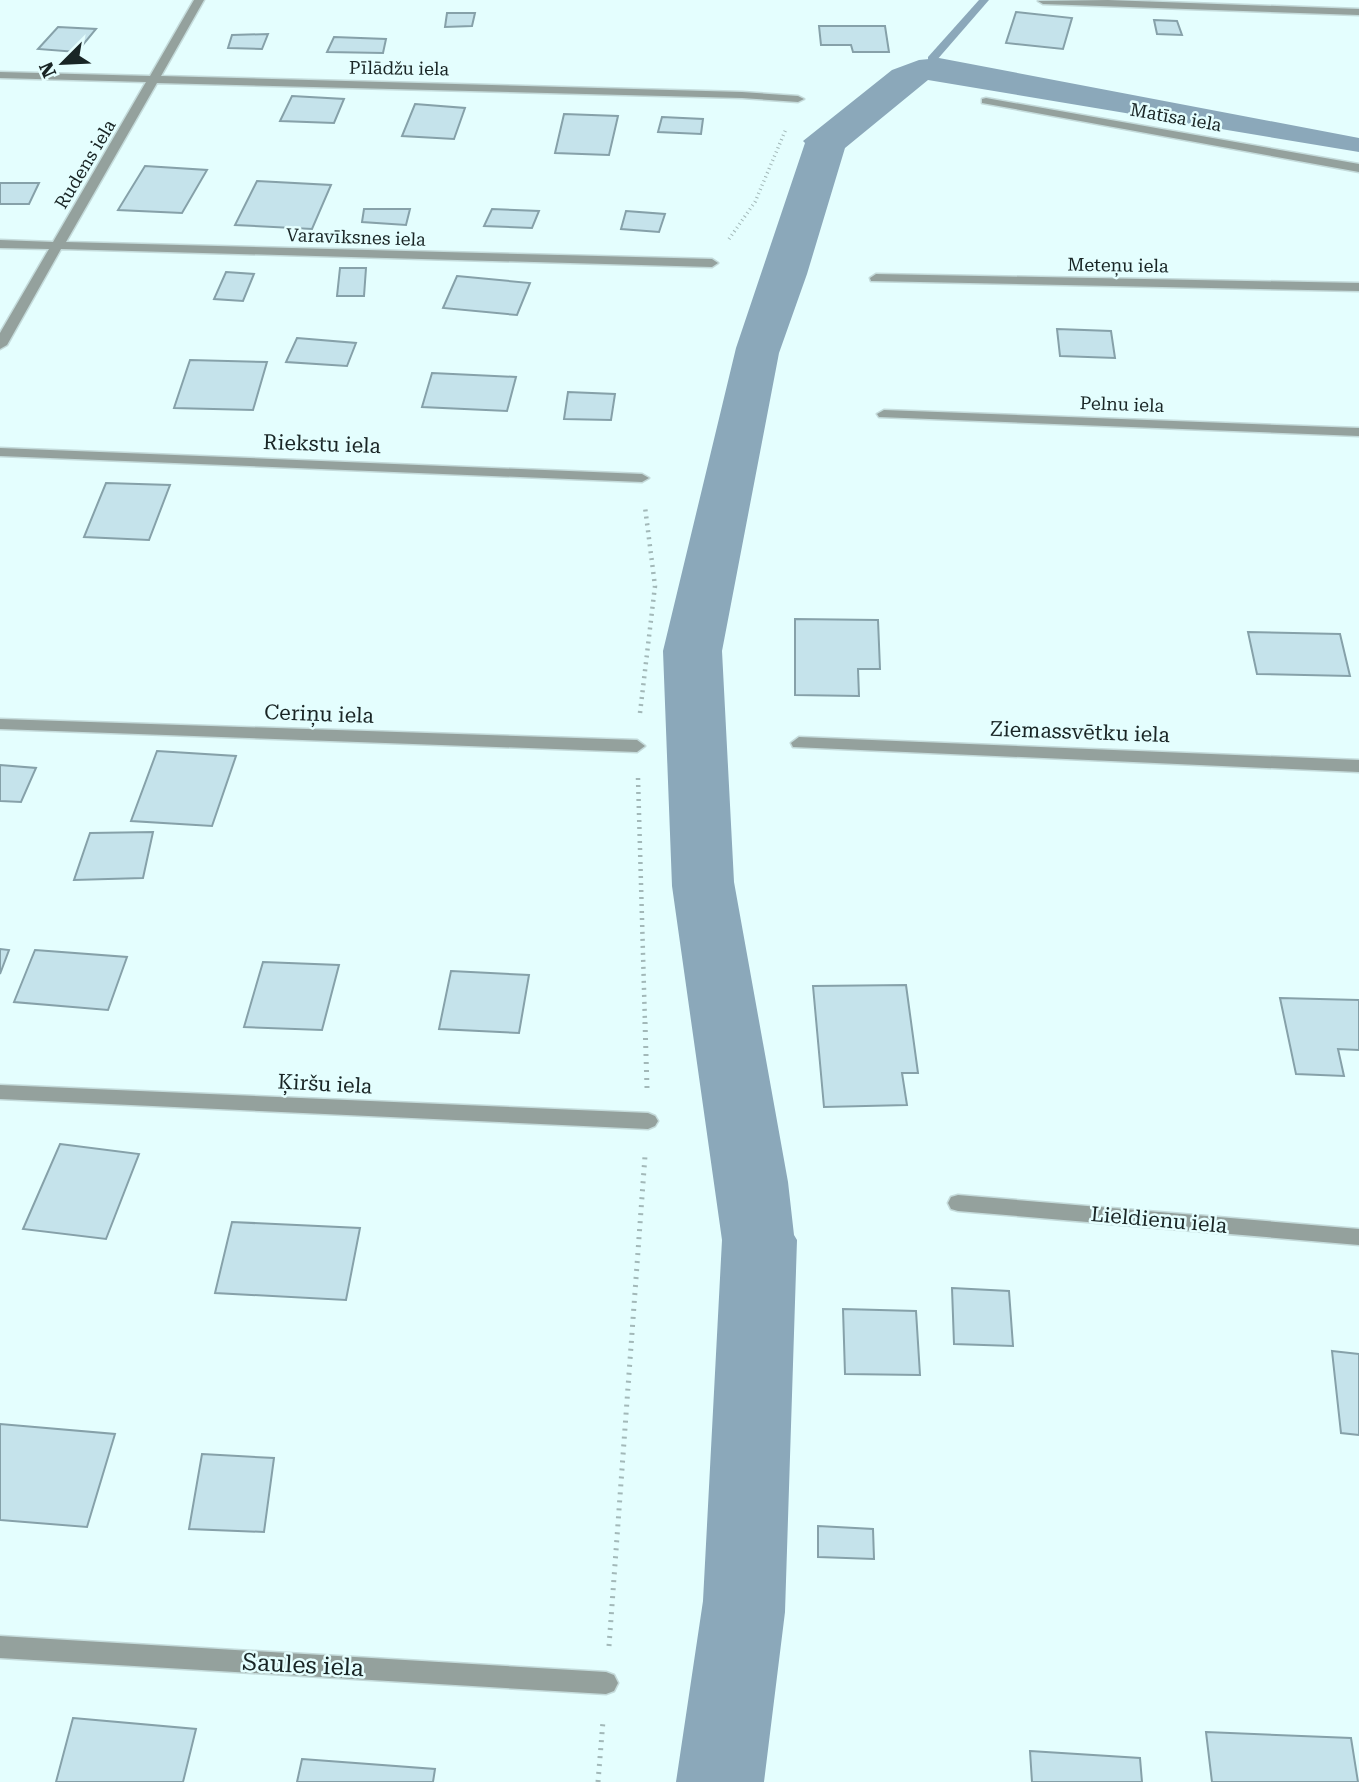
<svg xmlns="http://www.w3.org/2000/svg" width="1359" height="1782" font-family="'Roboto Serif',serif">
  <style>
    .water { fill: #8ba8ba }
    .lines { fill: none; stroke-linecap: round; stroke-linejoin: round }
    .stream { fill: #8ba8ba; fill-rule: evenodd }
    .building { fill: #c5e3eb; stroke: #86a1a9; stroke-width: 2 }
    .street-casing { stroke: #c4dbdb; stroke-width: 3 }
    .path-far2 { stroke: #a2b8b8; stroke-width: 3.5; stroke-dasharray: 1 3.5; stroke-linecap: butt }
    .path-far1 { stroke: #a2b8b8; stroke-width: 4.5; stroke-dasharray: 2 5; stroke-linecap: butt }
    .path { stroke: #a2b8b8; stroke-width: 5; stroke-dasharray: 2 6; stroke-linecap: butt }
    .street { fill: #94a19d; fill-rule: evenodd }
    .labels { text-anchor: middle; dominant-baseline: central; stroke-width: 5; stroke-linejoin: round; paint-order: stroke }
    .far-street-label { font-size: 18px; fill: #192525; stroke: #e4fefe }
    .street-label { font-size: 21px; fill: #192525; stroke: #e4fefe }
    .near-street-label { font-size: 24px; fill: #192525; stroke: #e4fefe }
  </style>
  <rect width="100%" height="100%" fill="#e4fefe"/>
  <polygon class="water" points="939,58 1359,138 1359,152 928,80 845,148 807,274 779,353 722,651 734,882 788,1182 794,1235 797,1240 785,1612 764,1782 676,1782 703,1601 722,1240 672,886 663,651 736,348 805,143 803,141 892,70 919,60"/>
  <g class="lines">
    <polygon class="stream" points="979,0 989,0 936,61 928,61 928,57"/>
  </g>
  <g class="building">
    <polygon points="1016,12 1072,18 1063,49 1006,43"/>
    <polygon points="447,13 475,13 472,26 445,27"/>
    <polygon points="1154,20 1177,21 1182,35 1157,34"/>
    <polygon points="819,26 885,26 889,52 853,52 851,45 821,45"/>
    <polygon points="58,27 96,29 77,52 38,49"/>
    <polygon points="268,34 262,49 228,48 232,35"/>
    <polygon points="334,37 386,39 383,53 327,52"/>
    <polygon points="292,96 344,99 334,123 280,121"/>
    <polygon points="415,104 465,108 454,139 402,136"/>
    <polygon points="564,114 618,116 609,155 555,153"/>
    <polygon points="662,117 703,119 701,134 658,132"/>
    <polygon points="145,166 207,170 182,213 118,210"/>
    <polygon points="257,181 331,185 312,229 235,225"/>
    <polygon points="0,183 39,183 29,204 0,204"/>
    <polygon points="364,209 410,209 406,225 362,222"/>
    <polygon points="492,209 539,211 532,228 484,226"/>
    <polygon points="626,211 665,214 659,232 621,229"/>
    <polygon points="340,268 366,268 364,296 337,296"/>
    <polygon points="226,272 254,274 243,301 214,299"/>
    <polygon points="457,276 530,283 517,315 443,308"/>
    <polygon points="1057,329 1111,331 1115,358 1060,356"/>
    <polygon points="297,338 356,343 347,366 286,362"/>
    <polygon points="190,360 267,362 253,410 174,408"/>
    <polygon points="432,373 516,377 507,411 422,407"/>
    <polygon points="568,392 615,394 611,420 564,419"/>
    <polygon points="106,483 170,485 149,540 84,537"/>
    <polygon points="795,619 878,620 880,669 858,669 859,696 795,695"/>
    <polygon points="1248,632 1340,634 1350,676 1257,674"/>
    <polygon points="157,751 236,756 212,826 131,821"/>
    <polygon points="0,765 36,768 21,802 0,801"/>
    <polygon points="153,832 143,878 74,880 90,833"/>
    <polygon points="0,949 9,950 0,974"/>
    <polygon points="35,950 127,957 108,1010 14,1002"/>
    <polygon points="263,962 339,965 322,1030 244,1027"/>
    <polygon points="451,971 529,975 519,1033 439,1029"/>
    <polygon points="906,985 918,1073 902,1073 907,1105 824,1107 813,986"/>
    <polygon points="1280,998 1359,1000 1359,1050 1338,1049 1344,1076 1296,1074"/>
    <polygon points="60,1144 139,1154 106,1239 23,1229"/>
    <polygon points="232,1222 360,1228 346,1300 215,1293"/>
    <polygon points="952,1288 1009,1291 1013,1346 954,1344"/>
    <polygon points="843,1309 916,1311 920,1375 845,1374"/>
    <polygon points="1332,1351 1359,1354 1359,1435 1341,1433"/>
    <polygon points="0,1424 115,1434 87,1527 0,1520"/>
    <polygon points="202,1454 274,1458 264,1532 189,1529"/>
    <polygon points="818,1526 873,1529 874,1559 818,1557"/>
    <polygon points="73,1718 196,1729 183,1782 56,1782"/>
    <polygon points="1206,1732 1351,1738 1358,1782 1212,1782"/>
    <polygon points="1030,1751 1140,1758 1142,1782 1032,1782"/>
    <polygon points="302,1759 435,1769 433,1782 297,1782"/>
  </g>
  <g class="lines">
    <g class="street-casing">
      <g id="street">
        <polygon points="194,0 204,0 161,76 742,92 798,96 804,99 798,102 742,98 157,83 66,242 712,259 718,263 712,267 61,249 7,345 0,349 0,333 49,249 0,248 0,240 53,242 146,82 0,78 0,72 150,76"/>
        <polygon points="1108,0 1359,9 1359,15 1043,4 1038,1"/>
        <polygon points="986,98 1359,164 1359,172 982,103 982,99"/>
        <polygon points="876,274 1359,283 1359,291 871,281 870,278"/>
        <polygon points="884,410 1359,428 1359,436 879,417 877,414"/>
        <polygon points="0,448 642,474 649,478 642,482 0,456"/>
        <polygon points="0,719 637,740 645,746 637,752 0,729"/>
        <polygon points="799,737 1359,760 1359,772 793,747 791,743"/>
        <polygon points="0,1085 648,1113 655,1116 658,1121 655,1126 648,1129 0,1099"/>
        <polygon points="958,1195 1359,1229 1359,1245 958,1211 951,1209 948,1203 951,1197"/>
        <polygon points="0,1636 606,1672 614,1675 618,1683 614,1691 606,1694 0,1658"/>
      </g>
    </g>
    <polyline class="path-far2" points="729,239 755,202 786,129"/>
    <g class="path-far1">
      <polyline points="640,713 655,586 645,507"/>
      <polyline points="638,778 645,1024"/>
    </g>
    <g class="path">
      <polyline points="645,1022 647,1088"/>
      <polyline points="609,1646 645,1156"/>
      <polyline points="598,1782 603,1721"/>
    </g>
    <use href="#street" class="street"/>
  </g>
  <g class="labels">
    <g class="far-street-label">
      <text transform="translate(399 68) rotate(1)">Pīlādžu iela</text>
      <text transform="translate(1176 117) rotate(10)">Matīsa iela</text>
      <text transform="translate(85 164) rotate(-59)">Rudens iela</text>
      <text transform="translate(356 237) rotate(2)">Varavīksnes iela</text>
      <text transform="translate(1118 265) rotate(1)">Meteņu iela</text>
      <text transform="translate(1122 404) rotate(2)">Pelnu iela</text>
    </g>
    <g class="street-label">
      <text transform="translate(322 444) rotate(2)">Riekstu iela</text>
      <text transform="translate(319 714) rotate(2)">Ceriņu iela</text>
      <text transform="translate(1080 732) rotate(2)">Ziemassvētku iela</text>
      <text transform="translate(325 1084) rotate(3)">Ķiršu iela</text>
      <text transform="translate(1159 1220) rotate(5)">Lieldienu iela</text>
    </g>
    <g class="near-street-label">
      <text transform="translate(303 1665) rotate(3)">Saules iela</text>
    </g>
  </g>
  <g transform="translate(63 63) rotate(246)" stroke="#e4fefe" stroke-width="5" paint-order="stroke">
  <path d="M0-5L12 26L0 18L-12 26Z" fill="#192525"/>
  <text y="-10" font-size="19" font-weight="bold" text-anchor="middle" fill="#192525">N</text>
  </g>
</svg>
